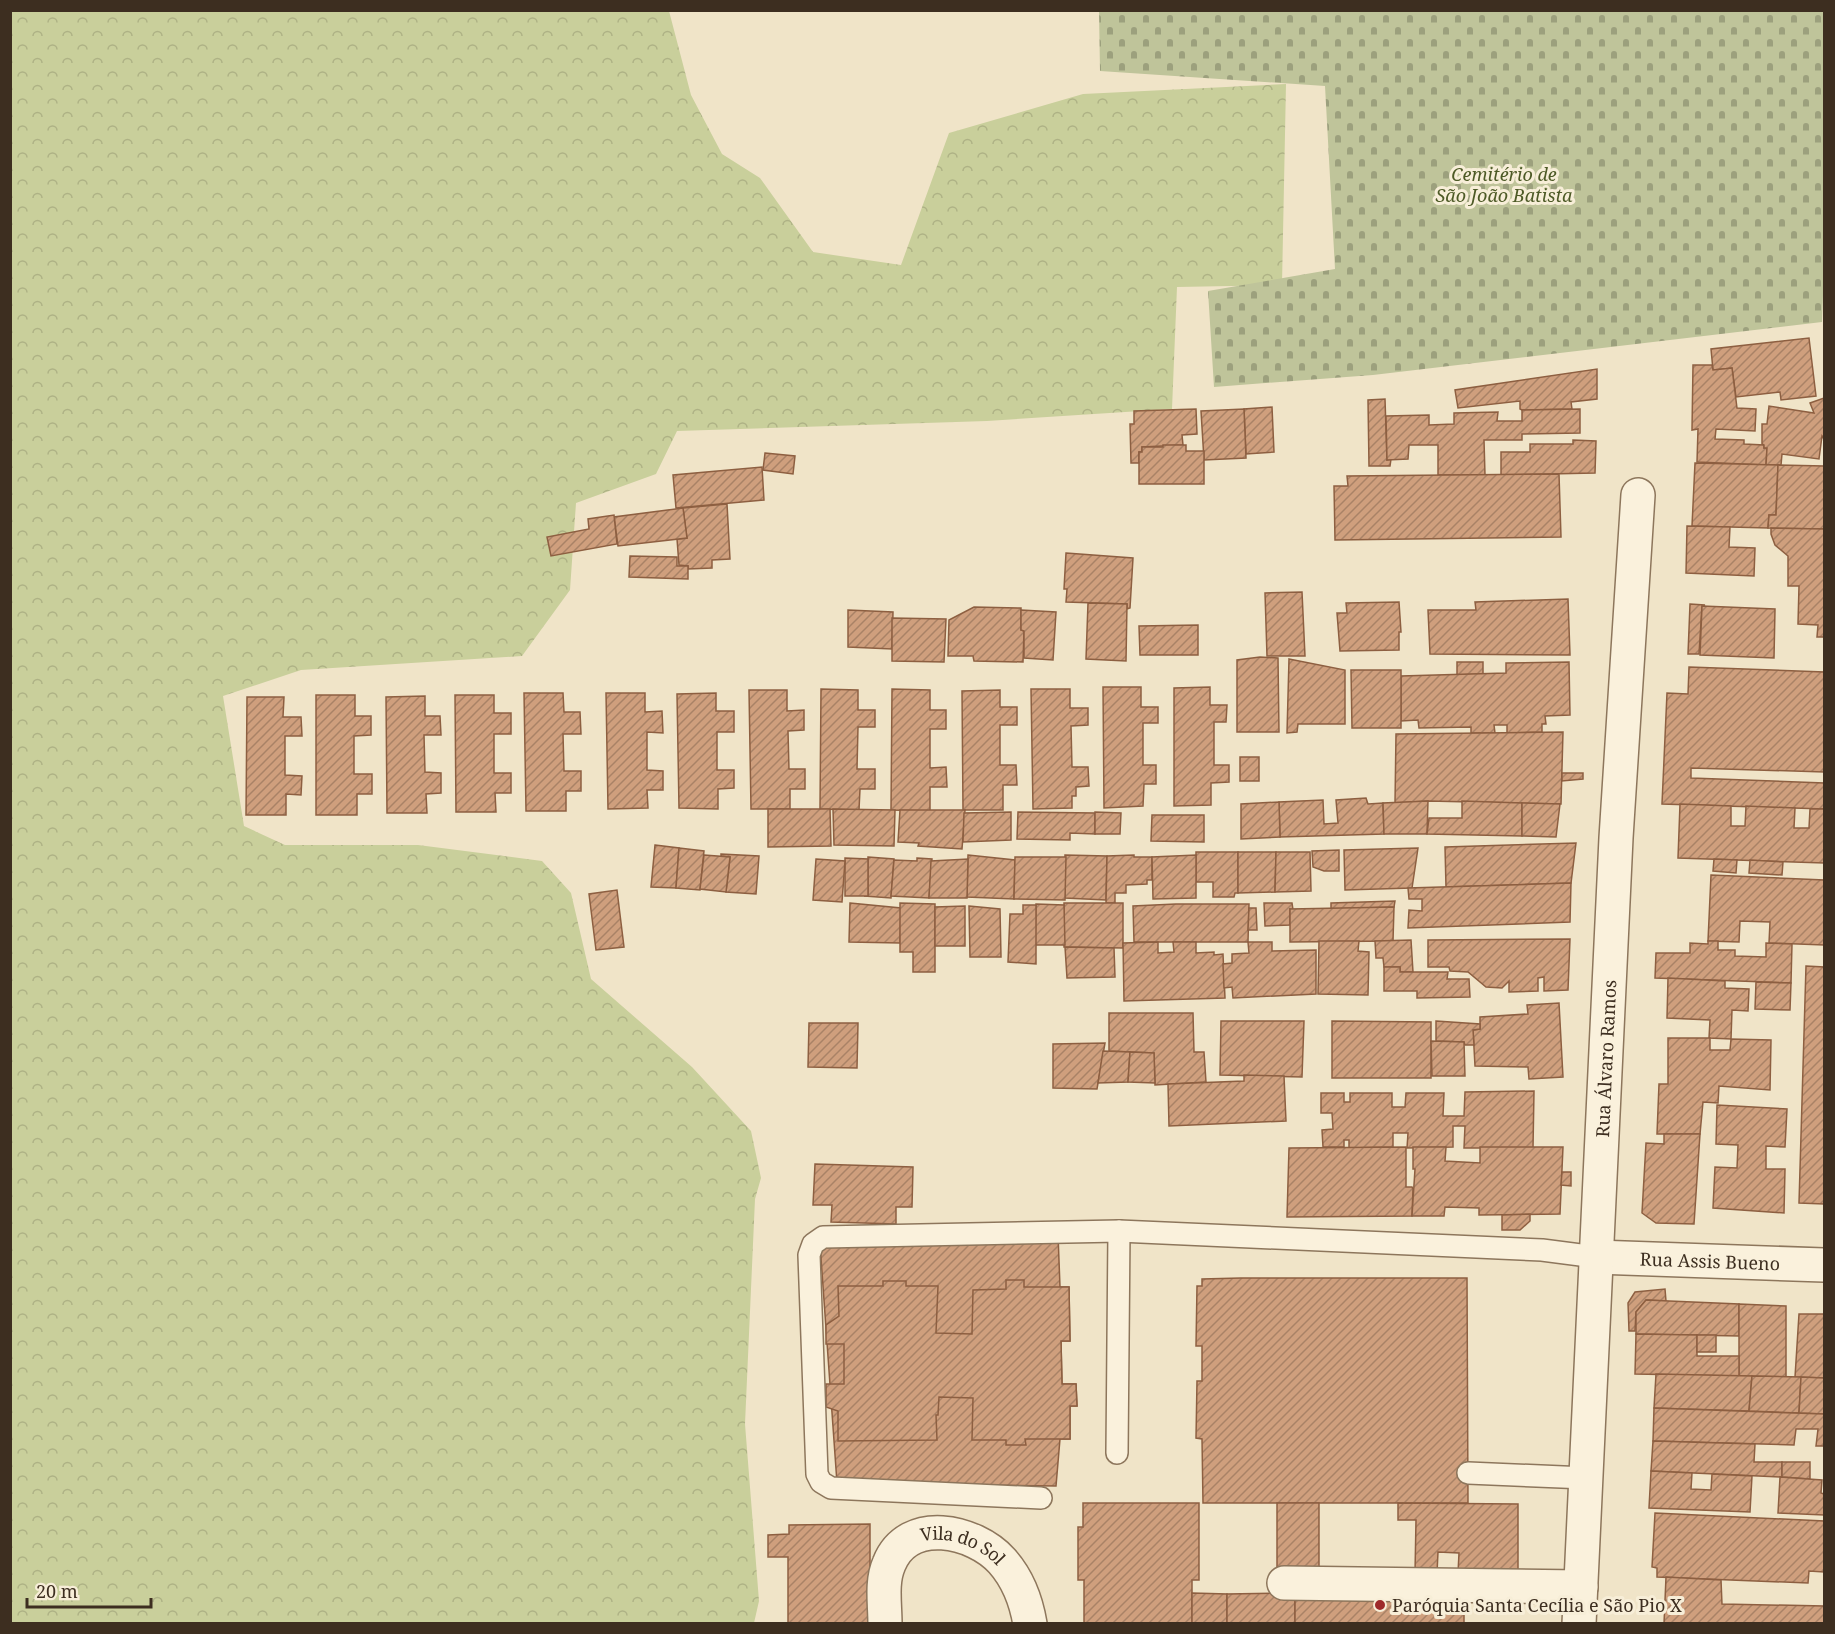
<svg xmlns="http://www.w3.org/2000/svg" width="1835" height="1634" font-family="'Noto Serif',serif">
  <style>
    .forest { fill: url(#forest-crowns) }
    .cemetery { fill: url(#cemetery-stones) }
    .building { fill: url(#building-hatch); stroke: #8d5f41; stroke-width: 1.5 }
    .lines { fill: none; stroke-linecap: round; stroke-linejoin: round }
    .lane-casing { stroke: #8d765c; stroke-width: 24 }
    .street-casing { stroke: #8d765c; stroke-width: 36 }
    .lane { stroke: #faf1dc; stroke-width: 21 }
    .street { stroke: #faf1dc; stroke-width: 33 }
    .poi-dot { fill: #9e2a2b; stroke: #f7eed8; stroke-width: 2 }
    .labels { text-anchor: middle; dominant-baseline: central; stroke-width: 6; stroke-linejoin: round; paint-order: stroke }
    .park-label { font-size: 18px; font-style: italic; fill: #4d5a26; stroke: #f7eed8 }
    .street-label { font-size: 18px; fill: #3d2e20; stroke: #f7eed8 }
    .poi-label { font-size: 18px; fill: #3d2e20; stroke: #f7eed8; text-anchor: start }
  </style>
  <defs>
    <pattern id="forest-crowns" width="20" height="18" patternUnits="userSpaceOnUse" patternTransform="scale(1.5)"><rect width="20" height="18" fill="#c9cf9b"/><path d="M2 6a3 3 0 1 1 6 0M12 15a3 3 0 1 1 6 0" fill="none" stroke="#aeb285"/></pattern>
    <pattern id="cemetery-stones" width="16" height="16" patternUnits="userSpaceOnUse" patternTransform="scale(1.5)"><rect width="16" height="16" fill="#bfc49a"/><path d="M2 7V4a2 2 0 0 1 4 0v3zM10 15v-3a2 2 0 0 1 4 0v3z" fill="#9ca07d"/></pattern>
    <pattern id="building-hatch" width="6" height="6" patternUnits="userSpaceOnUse" patternTransform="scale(1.5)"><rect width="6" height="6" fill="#cf9f7d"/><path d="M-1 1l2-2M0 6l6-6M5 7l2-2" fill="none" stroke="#a98266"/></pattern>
  </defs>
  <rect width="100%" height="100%" fill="#f0e4c8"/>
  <polygon class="forest" points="11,11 669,11 691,95 722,154 760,178 813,252 901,265 949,133 1083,94 1286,84 1282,285 1177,287 1172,409 987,421 677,431 656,474 576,503 570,590 522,656 301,670 223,696 244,826 285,845 418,845 542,861 571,893 591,979 692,1067 751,1131 761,1178 755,1199 745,1424 759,1601 754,1623 11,1624"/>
  <polygon class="cemetery" points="1099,11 1824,11 1824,269 1822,322 1373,375 1214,387 1208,291 1335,269 1325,86 1100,71"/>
  <g class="building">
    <polygon points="1809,338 1816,396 1781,400 1780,392 1736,397 1732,368 1713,370 1711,349"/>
    <polygon points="1693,365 1712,365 1713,370 1732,368 1737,408 1756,409 1755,431 1716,429 1715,439 1744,440 1744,444 1764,445 1764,448 1767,448 1766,465 1697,462 1698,429 1692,430"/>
    <polygon points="1597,369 1597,399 1571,402 1572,409 1522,410 1520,409 1520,401 1458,408 1455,390"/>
    <polygon points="1824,398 1824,439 1822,436 1819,459 1782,454 1781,465 1766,465 1767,448 1764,448 1764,445 1762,444 1762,424 1767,424 1769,406 1814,413 1810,403"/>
    <polygon points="1385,399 1387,460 1391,459 1390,466 1369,466 1368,400"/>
    <polygon points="1272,407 1274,452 1246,454 1244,409"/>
    <polygon points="1196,409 1197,434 1182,435 1183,445 1142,447 1142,452 1139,452 1139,463 1131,463 1130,424 1134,424 1134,411"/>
    <polygon points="1244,409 1246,458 1204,460 1201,411"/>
    <polygon points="1580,409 1580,433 1522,434 1522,440 1484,440 1485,475 1438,475 1438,445 1409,445 1408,459 1387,460 1386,416 1429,415 1429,425 1454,424 1454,413 1498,412 1497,421 1522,421 1522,410"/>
    <polygon points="1573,440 1596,441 1595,473 1501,475 1501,452 1530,452 1530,444 1573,444"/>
    <polygon points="1163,445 1186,445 1186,451 1204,451 1204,484 1139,484 1139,452 1142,452 1142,447 1163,447"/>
    <polygon points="765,453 795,456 793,474 763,470"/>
    <polygon points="1695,463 1778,465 1776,515 1769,515 1768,528 1692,526"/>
    <polygon points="1778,465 1824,466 1824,529 1768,528 1769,515 1776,515"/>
    <polygon points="762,467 764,500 676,508 673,475"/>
    <polygon points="1559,474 1561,537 1335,540 1334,486 1348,486 1347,476"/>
    <polygon points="727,504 730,559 712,560 712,568 688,569 688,566 679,565 677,539 687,538 683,508"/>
    <polygon points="683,508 687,538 618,546 614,517"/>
    <polygon points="614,515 617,544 551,556 547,537 589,529 588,519"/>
    <polygon points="1687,526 1730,527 1729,547 1755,548 1754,576 1686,573"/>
    <polygon points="1771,528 1824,529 1824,637 1817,637 1818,625 1798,624 1799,586 1788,586 1788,556 1775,545 1771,534"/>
    <polygon points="1066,553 1133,558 1130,608 1127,609 1127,604 1066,602 1067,589 1064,589"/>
    <polygon points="630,556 677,557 677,566 688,566 688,579 629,577"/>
    <polygon points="1302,592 1305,656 1267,656 1265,593"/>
    <polygon points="1568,599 1570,655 1430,654 1428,610 1476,610 1475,602"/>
    <polygon points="1399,602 1401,632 1399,632 1399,650 1340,651 1337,613 1347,613 1346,603"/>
    <polygon points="1088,603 1127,604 1126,661 1086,659"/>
    <polygon points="1690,604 1705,605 1702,606 1699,654 1688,654"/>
    <polygon points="1702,606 1775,609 1774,658 1700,655"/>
    <polygon points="974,607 1021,608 1021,630 1024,631 1023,662 974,661 973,656 948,656 949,620"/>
    <polygon points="848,610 893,612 892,649 848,647"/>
    <polygon points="1021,610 1056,612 1053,660 1024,658 1024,631 1021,630"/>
    <polygon points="892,618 946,619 944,662 892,661"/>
    <polygon points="1198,625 1198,655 1140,655 1139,626"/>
    <polygon points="1260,657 1278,658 1279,732 1237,732 1237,660"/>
    <polygon points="1289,659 1345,670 1345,724 1298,724 1297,732 1287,733"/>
    <polygon points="1457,662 1483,662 1483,674 1457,675"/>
    <polygon points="1569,662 1570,715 1545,716 1546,724 1542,724 1542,732 1507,733 1507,725 1494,725 1495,733 1471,733 1471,727 1419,728 1418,720 1401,721 1401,676 1506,673 1506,663"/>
    <polygon points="1689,667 1824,672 1824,772 1691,768 1691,778 1824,783 1824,809 1662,804 1667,693 1688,694"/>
    <polygon points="1351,670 1401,670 1401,728 1352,728"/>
    <polygon points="1103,687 1141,687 1141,707 1158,707 1158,723 1143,723 1143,765 1156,765 1156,784 1144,784 1143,806 1104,808"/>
    <polygon points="1210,687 1210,705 1227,705 1226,722 1214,722 1214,765 1229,765 1229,782 1211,783 1211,805 1174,806 1174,688"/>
    <polygon points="821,689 858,690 858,710 875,710 875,727 858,727 857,769 875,769 875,789 860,789 859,810 820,809"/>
    <polygon points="892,689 930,690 930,710 946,710 946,729 930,729 930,768 946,767 947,787 930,787 930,811 891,810"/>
    <polygon points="1031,689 1070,689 1070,708 1088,708 1088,725 1071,726 1072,767 1088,767 1089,786 1076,787 1076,796 1072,796 1072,808 1033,809"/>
    <polygon points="749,690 787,690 787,711 804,710 804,730 788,731 789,769 805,769 805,789 790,789 790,809 751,809"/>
    <polygon points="1000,690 1000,707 1017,707 1017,725 1000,725 1000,765 1016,765 1017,785 1003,785 1003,810 963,810 962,691"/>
    <polygon points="524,693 563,693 564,712 580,712 581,734 563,734 564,771 581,771 581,791 566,791 566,811 526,811"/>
    <polygon points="606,693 645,693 645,712 662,711 663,733 647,732 647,770 663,771 663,790 647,790 648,808 608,809"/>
    <polygon points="716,693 716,711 734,711 734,732 717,732 717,770 734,770 734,788 718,789 718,809 679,808 677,694"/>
    <polygon points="316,695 355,695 355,716 371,716 371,735 354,736 354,774 372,774 372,794 357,794 357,815 316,815"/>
    <polygon points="455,695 494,695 494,713 511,713 511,734 494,734 494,773 511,773 511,793 495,793 496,812 456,812"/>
    <polygon points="425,696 425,716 440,716 441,735 424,735 425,772 441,773 441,793 426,794 427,813 387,813 386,697"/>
    <polygon points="247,697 284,697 283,717 301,717 302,736 285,736 285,775 302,776 301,795 286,794 286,815 246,815"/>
    <polygon points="1563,732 1561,804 1428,801 1395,803 1396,734"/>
    <rect x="1240" y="757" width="19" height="24"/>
    <polygon points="1562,773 1583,773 1583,779 1562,781"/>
    <polygon points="1366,798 1368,804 1383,803 1384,834 1280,837 1279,802 1323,800 1324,824 1338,823 1336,800"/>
    <polygon points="1428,801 1427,834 1384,834 1383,803"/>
    <polygon points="1462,801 1522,803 1522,836 1427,834 1429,818 1462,818"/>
    <polygon points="1279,802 1280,837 1241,839 1241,804"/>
    <polygon points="1522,803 1560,804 1556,837 1522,836"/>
    <polygon points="1680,804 1731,806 1731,826 1745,826 1746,806 1795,808 1794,828 1809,828 1810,809 1824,809 1824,863 1678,858"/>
    <polygon points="768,809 830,809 831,846 768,847"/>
    <polygon points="833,809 895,810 894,846 834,845"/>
    <polygon points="900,810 965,810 962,849 918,846 919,843 898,842"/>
    <polygon points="1011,812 1011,840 963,842 964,813"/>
    <polygon points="1018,812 1095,813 1095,834 1070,833 1070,840 1017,839"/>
    <polygon points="1095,812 1121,813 1120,834 1095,834"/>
    <polygon points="1152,815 1204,815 1204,842 1151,841"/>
    <polygon points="1576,843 1571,883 1446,887 1445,847"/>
    <polygon points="655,845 679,848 676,888 651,887"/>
    <polygon points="679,848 704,851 700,890 676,888"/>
    <polygon points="1418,848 1412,888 1345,890 1344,850"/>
    <polygon points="1339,850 1339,871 1324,871 1313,867 1312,851"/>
    <polygon points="1196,852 1238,852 1238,893 1235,893 1234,897 1213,897 1213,882 1196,882"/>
    <polygon points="1238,852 1276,852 1275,892 1238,893"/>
    <polygon points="1276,852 1310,852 1311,891 1275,892"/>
    <polygon points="721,854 759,856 756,894 726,892 730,857 721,856"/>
    <polygon points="704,855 730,857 726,892 700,889"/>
    <polygon points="968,855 1015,860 1014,899 967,897"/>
    <polygon points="1065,855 1107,856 1106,900 1065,898"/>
    <polygon points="1134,855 1134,857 1152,857 1152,880 1147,880 1147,884 1126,885 1126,893 1115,893 1115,903 1106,903 1107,856"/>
    <polygon points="1196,855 1196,898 1153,899 1152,857"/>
    <polygon points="868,857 894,859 891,898 864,896 868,896"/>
    <polygon points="1015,857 1066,857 1065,900 1014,899"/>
    <polygon points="845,858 868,859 868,896 845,896"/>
    <polygon points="917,858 932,859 929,898 891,896 894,860 917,861"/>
    <polygon points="816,859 845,861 842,902 813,900"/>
    <polygon points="968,859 967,898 929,898 931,861"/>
    <polygon points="1714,859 1737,860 1736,873 1713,871"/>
    <polygon points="1750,860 1783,862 1782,875 1749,873"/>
    <polygon points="1711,875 1824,880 1824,945 1769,943 1770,922 1740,921 1739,942 1708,941"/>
    <polygon points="1571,883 1570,922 1408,928 1409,910 1422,911 1422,899 1409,899 1408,888"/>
    <polygon points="617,890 624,947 596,950 589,894"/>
    <polygon points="1395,901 1394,907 1331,909 1331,903"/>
    <polygon points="850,903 901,908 900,943 849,942"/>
    <polygon points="900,903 935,904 935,972 913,972 913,952 900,952"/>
    <polygon points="1064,903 1123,903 1123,948 1064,947"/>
    <polygon points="1264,903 1292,903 1293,910 1290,909 1290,925 1265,926"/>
    <polygon points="1036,904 1064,905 1065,945 1035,945"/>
    <polygon points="1176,904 1249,904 1248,942 1134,942 1133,906"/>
    <polygon points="1023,905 1036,905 1036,964 1008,962 1010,914 1023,914"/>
    <polygon points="965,906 965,946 935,946 935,907"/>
    <polygon points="969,906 1000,909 1001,957 970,957"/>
    <polygon points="1394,907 1393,941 1290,942 1290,909"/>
    <polygon points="1249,908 1256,908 1257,930 1248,930"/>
    <polygon points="1570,939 1568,990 1544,991 1544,977 1538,978 1538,991 1509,992 1509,981 1502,988 1486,987 1468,972 1450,971 1449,967 1428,967 1428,940"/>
    <polygon points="1411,940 1413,972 1400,972 1400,967 1384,967 1383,958 1376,958 1375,941"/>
    <polygon points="1319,941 1359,941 1358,951 1369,952 1368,995 1318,994"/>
    <polygon points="1708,941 1718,941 1718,950 1735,950 1735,956 1766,957 1766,943 1792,944 1791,983 1655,978 1656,953 1690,953 1690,943 1708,944"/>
    <polygon points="1158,942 1158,953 1174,952 1173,942 1196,942 1196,953 1214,952 1214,955 1223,954 1225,998 1124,1001 1123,943"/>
    <polygon points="1248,942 1272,942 1272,951 1316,950 1316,994 1233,998 1232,987 1224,988 1223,964 1232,963 1232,954 1249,953"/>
    <polygon points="1065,947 1114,948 1115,977 1067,978"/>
    <polygon points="1806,966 1824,967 1824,1204 1799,1203"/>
    <polygon points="1384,967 1400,967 1400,972 1448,972 1447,979 1469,979 1470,997 1417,998 1417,991 1384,991"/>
    <polygon points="1668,978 1725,981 1725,988 1749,989 1748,1011 1732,1010 1731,1039 1709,1038 1710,1020 1667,1018"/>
    <polygon points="1756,982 1791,983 1790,1010 1755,1009"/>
    <polygon points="1559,1003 1563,1077 1529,1079 1528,1067 1475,1066 1473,1030 1480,1029 1480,1017 1528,1014 1527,1005"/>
    <polygon points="1109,1013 1193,1013 1194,1052 1204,1052 1206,1082 1155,1085 1154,1053 1109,1051"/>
    <polygon points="1221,1021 1304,1021 1302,1077 1220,1075"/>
    <polygon points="1332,1021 1431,1022 1431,1078 1332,1078"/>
    <polygon points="1436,1021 1480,1024 1480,1029 1473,1030 1474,1045 1465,1045 1464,1042 1436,1041"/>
    <polygon points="809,1023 858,1023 857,1068 808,1067"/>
    <polygon points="1668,1038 1710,1038 1710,1050 1730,1050 1731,1039 1771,1040 1770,1090 1719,1086 1718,1103 1703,1102 1700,1134 1657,1134 1659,1084 1668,1084"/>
    <polygon points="1431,1041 1464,1042 1465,1076 1432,1076"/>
    <polygon points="1105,1043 1097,1089 1053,1088 1053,1044"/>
    <polygon points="1103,1051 1130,1052 1128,1082 1098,1083"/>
    <polygon points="1130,1052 1154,1053 1155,1083 1128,1082"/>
    <polygon points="1244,1075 1284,1076 1286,1121 1169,1126 1168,1084 1244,1081"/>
    <polygon points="1534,1091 1533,1148 1464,1148 1465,1126 1453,1126 1453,1147 1407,1148 1408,1133 1393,1133 1393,1147 1349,1148 1349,1140 1344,1140 1344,1147 1323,1147 1322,1130 1333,1129 1332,1113 1321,1113 1321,1093 1344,1093 1344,1102 1350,1102 1350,1093 1392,1093 1392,1107 1405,1107 1406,1093 1444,1093 1443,1116 1464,1116 1465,1092"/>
    <polygon points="1717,1105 1787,1109 1785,1147 1766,1146 1766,1169 1785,1169 1784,1213 1713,1208 1715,1167 1737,1168 1738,1145 1716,1144"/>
    <polygon points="1664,1134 1700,1134 1694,1224 1656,1223 1642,1213 1646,1143 1664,1144"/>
    <polygon points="1406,1147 1406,1187 1412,1187 1413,1189 1412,1216 1287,1217 1289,1148"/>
    <polygon points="1413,1147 1446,1147 1445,1161 1480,1163 1480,1147 1563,1147 1560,1214 1479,1215 1479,1208 1445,1207 1444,1216 1412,1216 1415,1169 1413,1169"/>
    <polygon points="815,1164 913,1167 912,1207 896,1207 896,1224 831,1222 832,1205 813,1205"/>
    <polygon points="1562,1172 1571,1172 1571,1186 1561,1185"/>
    <polygon points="1530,1214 1530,1221 1520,1230 1502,1230 1502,1215"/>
    <polygon points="1058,1234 1060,1287 1069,1287 1070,1341 1061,1341 1062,1384 1076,1384 1077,1406 1070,1406 1070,1439 1060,1439 1056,1486 837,1483 820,1244"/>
    <polygon points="1241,1278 1467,1278 1468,1503 1203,1503 1202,1439 1196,1438 1197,1381 1202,1381 1202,1346 1196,1346 1197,1286 1202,1286 1202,1279"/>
    <polygon points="1006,1280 1024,1280 1024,1287 1069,1287 1070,1341 1061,1341 1062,1384 1076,1384 1077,1406 1070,1406 1070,1439 1025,1439 1026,1445 1006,1445 1006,1440 972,1440 973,1398 939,1397 938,1415 936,1415 937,1440 838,1441 838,1411 826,1407 826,1384 844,1384 844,1344 826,1344 826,1325 839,1316 838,1286 883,1286 883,1281 906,1281 906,1286 938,1286 936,1333 972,1334 973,1290 1006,1289"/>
    <polygon points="1665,1289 1666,1301 1646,1300 1636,1312 1635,1331 1629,1331 1628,1303 1635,1292"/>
    <polygon points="1646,1300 1739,1304 1739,1336 1636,1334 1636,1312"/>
    <polygon points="1739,1304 1786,1306 1786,1377 1739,1376"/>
    <polygon points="1799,1314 1824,1314 1824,1378 1795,1377"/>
    <polygon points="1636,1334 1697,1335 1697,1356 1739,1356 1739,1376 1635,1374"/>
    <rect x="1697" y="1335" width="19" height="17"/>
    <polygon points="1656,1374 1752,1376 1749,1411 1654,1408"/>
    <polygon points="1752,1376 1801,1377 1799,1413 1749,1411"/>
    <polygon points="1801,1377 1824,1378 1824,1414 1799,1413"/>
    <polygon points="1654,1408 1824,1414 1824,1446 1816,1446 1818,1429 1796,1429 1794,1445 1653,1441"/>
    <polygon points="1653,1441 1755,1444 1754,1462 1782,1462 1782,1477 1651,1471"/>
    <polygon points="1782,1462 1810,1462 1810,1479 1782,1477"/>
    <polygon points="1651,1471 1692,1473 1691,1489 1711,1490 1712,1474 1752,1476 1750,1512 1649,1508"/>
    <polygon points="1780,1477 1822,1480 1821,1493 1824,1494 1824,1515 1778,1513"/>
    <polygon points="1083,1503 1199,1503 1199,1580 1192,1580 1192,1624 1084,1624 1084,1580 1078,1580 1078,1527 1083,1527"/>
    <polygon points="1277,1503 1319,1503 1319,1573 1277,1572"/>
    <polygon points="1398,1503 1518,1504 1518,1573 1458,1573 1459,1553 1438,1552 1437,1573 1415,1573 1416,1520 1398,1520"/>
    <polygon points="1655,1513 1824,1521 1824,1572 1809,1571 1808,1583 1657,1577 1657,1568 1652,1567"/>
    <polygon points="870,1524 870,1624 788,1624 788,1557 768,1557 768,1535 789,1534 789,1525"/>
    <polygon points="1666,1577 1721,1580 1722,1604 1824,1606 1824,1624 1664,1624"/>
    <polygon points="1192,1593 1227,1594 1227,1624 1192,1624"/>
    <polygon points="1295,1593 1295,1624 1227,1624 1227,1594"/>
    <polygon points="1295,1593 1464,1594 1464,1624 1295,1624"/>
  </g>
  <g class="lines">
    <g class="lane-casing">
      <g id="lane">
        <polyline points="1117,1453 1119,1231"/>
        <polyline points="1468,1473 1586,1478"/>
        <polyline points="1041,1498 831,1488 821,1482 817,1474 809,1255 813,1244 823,1237 1119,1231 1542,1250 1596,1257"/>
      </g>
    </g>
    <g class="street-casing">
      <g id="street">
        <path id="s1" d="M1596,1257L1824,1265"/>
        <polyline points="1284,1583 1581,1587"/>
        <path id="s2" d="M885,1624C885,1604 881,1582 889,1564C908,1516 974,1530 1002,1561C1018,1579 1026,1600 1030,1624"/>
        <path id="s3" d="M1579,1624L1616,838L1638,495"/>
      </g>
    </g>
    <use href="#lane" class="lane"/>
    <use href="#street" class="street"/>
  </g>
  <circle class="poi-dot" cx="1380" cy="1605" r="6"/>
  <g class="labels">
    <g class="park-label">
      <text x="1504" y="174">Cemitério de<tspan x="1504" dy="21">São João Batista</tspan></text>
    </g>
    <g class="street-label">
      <text stroke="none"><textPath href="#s3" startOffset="566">Rua Álvaro Ramos</textPath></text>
      <text stroke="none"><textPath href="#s1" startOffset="114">Rua Assis Bueno</textPath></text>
      <text stroke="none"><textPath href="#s2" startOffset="150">Vila do Sol</textPath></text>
    </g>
    <g class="poi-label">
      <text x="1392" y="1605">Paróquia Santa Cecília e São Pio X</text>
    </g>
  </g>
  <rect width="1835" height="1634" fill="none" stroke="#3d2e20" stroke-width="24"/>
  <path d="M27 1598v9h124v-9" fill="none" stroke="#3d2e20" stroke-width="3"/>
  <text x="36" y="1598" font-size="18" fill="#3d2e20" stroke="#f7eed8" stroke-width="4.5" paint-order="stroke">20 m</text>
</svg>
